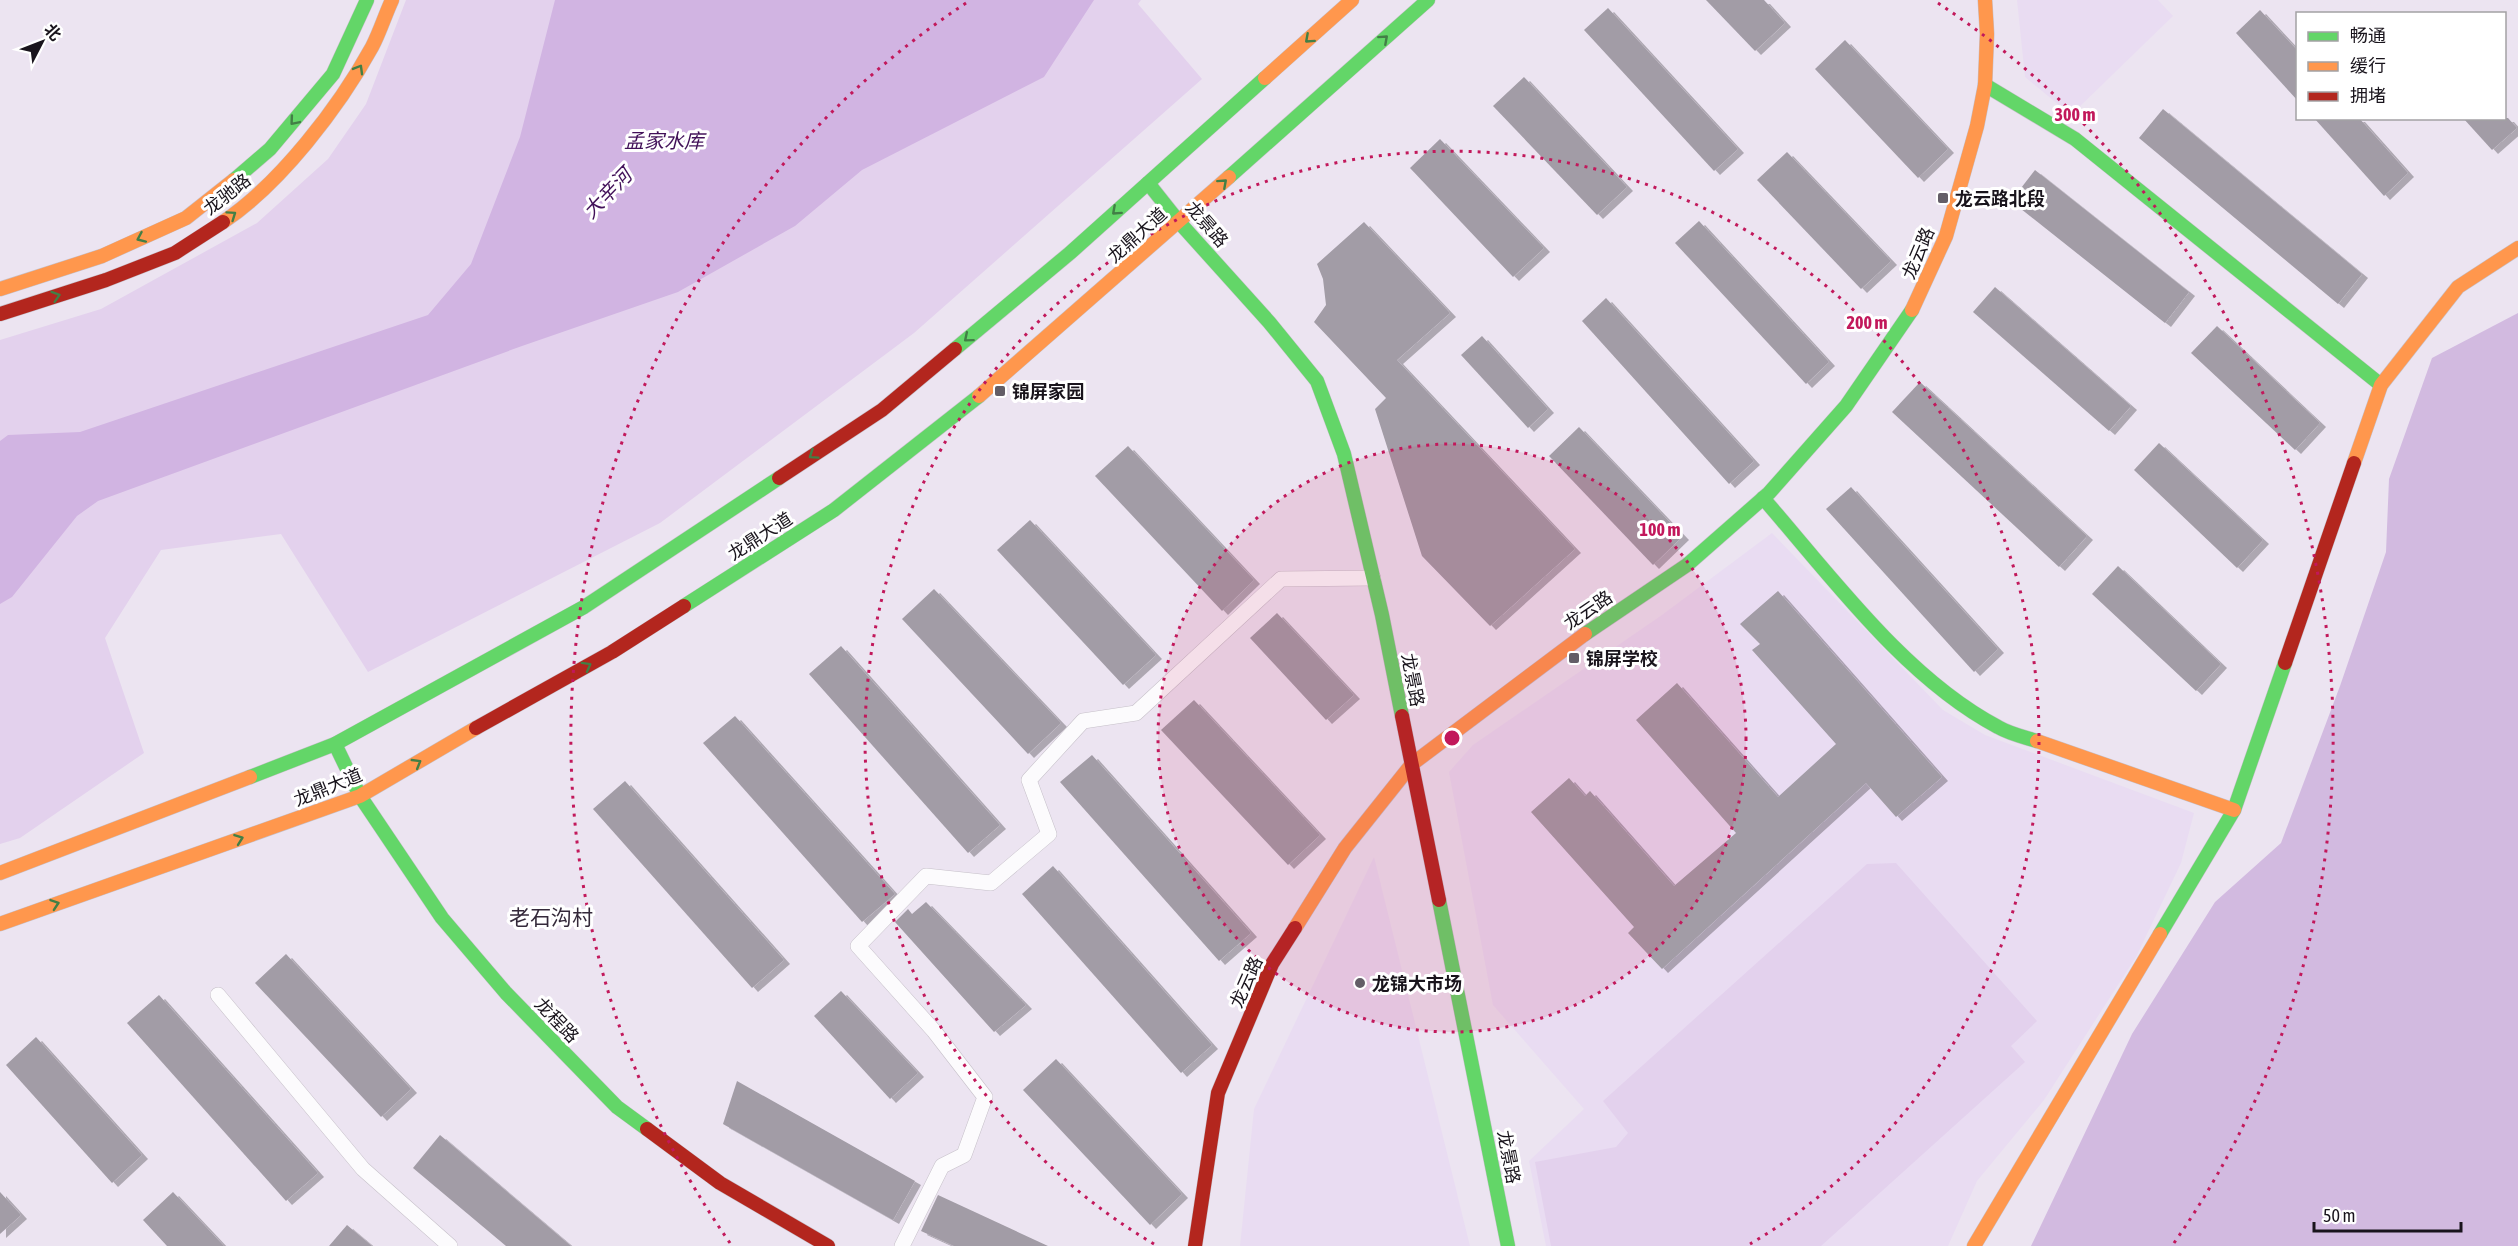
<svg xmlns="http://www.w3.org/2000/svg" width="2518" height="1246" font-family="'Asap Condensed','Noto Sans SC',sans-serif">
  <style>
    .built { fill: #e9dcf2 }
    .green { fill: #e3d1ed }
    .forest { fill: #d2bae0 }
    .water { fill: #d1b4e2 }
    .building { fill: #a29ca6; filter: url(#shadow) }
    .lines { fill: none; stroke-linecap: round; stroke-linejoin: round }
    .street-casing { stroke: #c6c0c9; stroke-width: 16 }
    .fast-casing { stroke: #c6c0c9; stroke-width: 15 }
    .slow-casing { stroke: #c6c0c9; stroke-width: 15 }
    .jam-casing { stroke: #c6c0c9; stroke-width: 15 }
    .street { stroke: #fcfbfd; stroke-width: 15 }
    .fast { stroke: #63d668; stroke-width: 14 }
    .slow { stroke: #ff974d; stroke-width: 14 }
    .jam { stroke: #b3261e; stroke-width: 14 }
    .oneway { stroke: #427f46 }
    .ring { fill: none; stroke: #c2185b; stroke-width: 3; stroke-dasharray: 3 6 }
    .poi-dot { fill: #635d67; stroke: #fff; stroke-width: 2 }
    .labels { text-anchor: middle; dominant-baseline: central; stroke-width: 6; stroke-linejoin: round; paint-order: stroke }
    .street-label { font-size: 18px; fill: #19141c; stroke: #fff }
    .poi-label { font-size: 18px; font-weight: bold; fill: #19141c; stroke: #fff; text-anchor: start }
    .water-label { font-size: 20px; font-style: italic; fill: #411058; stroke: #fff }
    .quarter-label { font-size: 21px; fill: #34293a; stroke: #fff }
    .centre { fill: #c2185b; stroke: #fff; stroke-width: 3 }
    .ring-label { font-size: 18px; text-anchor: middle; font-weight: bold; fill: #c2185b; stroke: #fff; stroke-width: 6; stroke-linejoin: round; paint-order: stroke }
  </style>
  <defs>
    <filter id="shadow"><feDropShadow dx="6" dy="4" stdDeviation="0" flood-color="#0004"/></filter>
  </defs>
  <rect width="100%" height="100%" fill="#ece4f1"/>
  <g class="built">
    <polygon points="2017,0 2158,0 2173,16 2071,115 2025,77"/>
    <polygon points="1772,533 1943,710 1985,735 2194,813 2181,863 2136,957 2044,1100 1977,1181 1948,1246 1546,1246 1529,1161 1584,1109 1493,1005 1449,772 1473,745 1662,615"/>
    <polygon points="1374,857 1470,1246 1240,1246 1254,1109"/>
  </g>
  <g class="green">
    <polygon points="406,0 1141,0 1138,4 1202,79 914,333 660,523 368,672 281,534 161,550 105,638 144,753 20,838 0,844 0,340 101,309 257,223 328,159 366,104"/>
    <polygon points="1896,863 2037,1021 2011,1046 2025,1062 1821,1246 1551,1246 1535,1162 1616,1147 1628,1133 1603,1101 1867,864"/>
  </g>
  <polygon class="forest" points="2518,313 2518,1246 2031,1246 2132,1034 2215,902 2281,843 2340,686 2386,552 2389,479 2432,358"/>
  <polygon class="water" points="555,0 1094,0 1044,77 862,170 795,226 678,292 522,346 98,501 77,516 12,597 0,604 0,441 8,435 80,432 428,315 471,264 520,137"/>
  <g class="building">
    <polygon points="1706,0 1764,0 1785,23 1755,51"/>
    <polygon points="1608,8 1738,149 1714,171 1584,30"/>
    <polygon points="2260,10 2298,51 2298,101 2236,33"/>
    <polygon points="1845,40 1948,149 1918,178 1815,69"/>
    <polygon points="1524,77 1627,187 1597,215 1493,106"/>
    <polygon points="2163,109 2362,274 2338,304 2139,138"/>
    <polygon points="2314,118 2359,118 2408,173 2384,196"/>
    <polygon points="2463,118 2508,118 2517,128 2492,150"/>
    <polygon points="1440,139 1544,248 1513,277 1410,168"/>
    <polygon points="1787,152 1891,261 1861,289 1757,180"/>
    <polygon points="2035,170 2189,292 2165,323 2011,201"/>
    <polygon points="1699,221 1829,362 1806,384 1675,243"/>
    <polygon points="1364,222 1450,313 1397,360 1575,549 1490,626 1422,556 1375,409 1386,398 1314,322 1326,305 1323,279 1317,264"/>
    <polygon points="1995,287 2131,406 2109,431 1973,312"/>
    <polygon points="1606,298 1754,461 1729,484 1582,321"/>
    <polygon points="2217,326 2320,423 2295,450 2191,353"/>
    <polygon points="1482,336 1548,409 1528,428 1461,355"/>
    <polygon points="1920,382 2087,536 2059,567 1892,412"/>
    <polygon points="1579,427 1683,536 1653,565 1549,456"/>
    <polygon points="2159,443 2263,540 2237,568 2134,470"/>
    <polygon points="1128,446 1254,580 1222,611 1095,476"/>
    <polygon points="1851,487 1998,649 1974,672 1826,509"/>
    <polygon points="1030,520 1156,655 1123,685 997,550"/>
    <polygon points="2118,566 2221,664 2196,691 2092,594"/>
    <polygon points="934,589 1061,723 1028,754 902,619"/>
    <polygon points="1778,591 1942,777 1896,817 1866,783 1662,969 1628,933 1634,927 1531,812 1569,778 1585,796 1590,791 1674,886 1736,833 1636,720 1677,683 1778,797 1836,744 1752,650 1760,644 1740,624"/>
    <polygon points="1277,613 1354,695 1326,720 1250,638"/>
    <polygon points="841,646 1000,825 968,853 809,674"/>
    <polygon points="1194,700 1320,835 1288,865 1161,730"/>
    <polygon points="735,716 895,894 862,922 703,743"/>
    <polygon points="1092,755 1251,933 1219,961 1060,782"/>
    <polygon points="625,781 784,960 752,988 593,809"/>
    <polygon points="1053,866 1212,1045 1181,1073 1022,894"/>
    <polygon points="926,902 1026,1005 994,1032 895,922 908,909 912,914"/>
    <polygon points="286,954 411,1089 381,1117 255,983"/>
    <polygon points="841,991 918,1073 890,1099 814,1016"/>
    <polygon points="159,995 318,1173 286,1201 127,1023"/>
    <polygon points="36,1037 142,1155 112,1183 6,1065"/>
    <polygon points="1056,1059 1182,1194 1150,1225 1023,1090"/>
    <polygon points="737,1081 915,1181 893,1220 723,1124"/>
    <polygon points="440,1135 571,1246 506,1246 413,1168"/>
    <polygon points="0,1192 21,1215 0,1234"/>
    <polygon points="173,1192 224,1246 167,1246 143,1220"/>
    <polygon points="938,1195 1048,1246 954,1246 921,1231"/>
    <polygon points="347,1225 372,1246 329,1246"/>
  </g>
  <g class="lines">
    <g class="street-casing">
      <g id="street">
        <polyline points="218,995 363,1169 450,1246"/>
        <polyline points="902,1246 942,1166 964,1155 985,1097 934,1031 858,946 926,876 991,883 1049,834 1029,780 1083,721 1136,713 1281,579 1373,578"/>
      </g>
    </g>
    <g class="fast-casing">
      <g id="fast">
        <polyline points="1985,85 2075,139 2381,385"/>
        <polyline points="1229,177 1428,0"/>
        <polyline points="234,180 270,149 333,74 367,0"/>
        <polyline points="1148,183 1179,222 1269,322 1317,381 1344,454 1382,615 1402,716"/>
        <polyline points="955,349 1070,253 1265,78"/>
        <path d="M1763,498C1831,576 1905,678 1998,727C2010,734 2024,737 2037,741"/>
        <polyline points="684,606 834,510 979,396"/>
        <polyline points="1585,634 1687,565 1769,493 1846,406 1912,310"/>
        <polyline points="335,744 360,796 442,918 506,993 617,1107 647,1129"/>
        <polyline points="250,777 335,744 584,607 779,478"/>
        <polyline points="1439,900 1508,1246"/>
        <polyline points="2160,934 2234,810 2285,663"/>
      </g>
    </g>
    <g class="slow-casing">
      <g id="slow">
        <polyline points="1265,78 1352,0"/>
        <path d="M223,222C280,184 339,107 372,47C380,32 385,15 392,0"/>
        <polyline points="0,289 102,256 186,218 234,180"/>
        <polyline points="1912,310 1946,236 1977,126 1985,85 1987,34 1985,0"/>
        <polyline points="979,396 1229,177"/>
        <polyline points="2354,463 2381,385 2458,287 2518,248"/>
        <polyline points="2037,741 2234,810"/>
        <polyline points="0,873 250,777"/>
        <polyline points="0,924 360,796 476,728"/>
        <polyline points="1295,928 1345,848 1412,764 1585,634"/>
        <polyline points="1974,1246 2160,934"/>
      </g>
    </g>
    <g class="jam-casing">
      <g id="jam">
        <polyline points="0,314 106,280 175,253 223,222"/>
        <polyline points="779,478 882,410 955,349"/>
        <polyline points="2285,663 2354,463"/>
        <polyline points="1402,716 1439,900"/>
        <polyline points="476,728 612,652 684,606"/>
        <polyline points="647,1129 720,1183 828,1246"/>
        <polyline points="1195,1246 1218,1093 1272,964 1295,928"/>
      </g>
    </g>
    <use href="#street" class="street"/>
    <use href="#fast" class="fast"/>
    <use href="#slow" class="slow"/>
    <use href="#jam" class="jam"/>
  </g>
  <defs><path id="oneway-chevron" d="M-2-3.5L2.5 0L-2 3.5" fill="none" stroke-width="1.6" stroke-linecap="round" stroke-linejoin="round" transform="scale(1.5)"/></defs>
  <g class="oneway">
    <use href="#oneway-chevron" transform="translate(1309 39) rotate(138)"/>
    <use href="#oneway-chevron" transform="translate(1384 39) rotate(-42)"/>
    <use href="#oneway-chevron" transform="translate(359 69) rotate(-60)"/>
    <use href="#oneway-chevron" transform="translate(294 121) rotate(130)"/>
    <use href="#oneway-chevron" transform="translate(1223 183) rotate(-42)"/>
    <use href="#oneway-chevron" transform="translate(1116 211) rotate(138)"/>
    <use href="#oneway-chevron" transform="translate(232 215) rotate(-35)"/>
    <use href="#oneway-chevron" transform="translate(141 238) rotate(156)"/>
    <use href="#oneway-chevron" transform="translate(56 296) rotate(-17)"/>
    <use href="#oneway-chevron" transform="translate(968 338) rotate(140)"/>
    <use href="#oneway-chevron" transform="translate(813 455) rotate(146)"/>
    <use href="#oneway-chevron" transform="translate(587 666) rotate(-29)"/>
    <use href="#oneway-chevron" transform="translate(417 763) rotate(-31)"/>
    <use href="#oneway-chevron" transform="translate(239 839) rotate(-20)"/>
    <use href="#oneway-chevron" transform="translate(55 904) rotate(-19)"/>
  </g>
  <circle cx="1452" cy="738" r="294" fill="#c2185b" fill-opacity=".12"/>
  <g class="ring">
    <circle cx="1452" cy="738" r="294"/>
    <path d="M1154 1244A587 587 0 1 1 1750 1244"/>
    <path d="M730 1243A881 881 0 0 1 966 3M1938 3A881 881 0 0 1 2174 1243"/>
  </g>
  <g class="poi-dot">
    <rect x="1937" y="192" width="12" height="12" rx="3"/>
    <rect x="994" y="385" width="12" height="12" rx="3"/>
    <rect x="1568" y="652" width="12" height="12" rx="3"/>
    <circle cx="1360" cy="983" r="6"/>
  </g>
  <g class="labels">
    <g class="street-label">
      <text transform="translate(227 194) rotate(-38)">龙驰路</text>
      <text transform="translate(1207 224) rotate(49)">龙景路</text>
      <text transform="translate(1137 235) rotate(-42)">龙鼎大道</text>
      <text transform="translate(1918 253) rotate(-67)">龙云路</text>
      <text transform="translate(760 536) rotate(-33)">龙鼎大道</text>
      <text transform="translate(1588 610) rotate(-34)">龙云路</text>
      <text transform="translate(1413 680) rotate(79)">龙景路</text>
      <text transform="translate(328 787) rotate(-22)">龙鼎大道</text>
      <text transform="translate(1246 982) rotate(-66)">龙云路</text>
      <text transform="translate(557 1020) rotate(46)">龙程路</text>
      <text transform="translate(1509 1157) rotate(79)">龙景路</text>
    </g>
    <g class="poi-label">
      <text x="1955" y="198">龙云路北段</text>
      <text x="1012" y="391">锦屏家园</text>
      <text x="1586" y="658">锦屏学校</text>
      <text x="1372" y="983">龙锦大市场</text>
    </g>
    <g class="water-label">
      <text x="664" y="140">孟家水库</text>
      <text transform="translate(607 193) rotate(-46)">大辛河</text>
    </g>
    <g class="quarter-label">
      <text x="551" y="917">老石沟村</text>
    </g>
  </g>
  <circle cx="1452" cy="738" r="9" class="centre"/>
  <g class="ring-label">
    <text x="2075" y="121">300 m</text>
    <text x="1867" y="329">200 m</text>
    <text x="1660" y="536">100 m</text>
  </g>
  <rect x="2296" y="12" width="210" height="108" fill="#ffffff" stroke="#a3a1a4" stroke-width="1.5"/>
  <rect x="2308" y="32" width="30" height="9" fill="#63d668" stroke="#a3a1a4" stroke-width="1.5"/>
  <text x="2350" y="42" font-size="18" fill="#19141c">畅通</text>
  <rect x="2308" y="62" width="30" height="9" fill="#ff974d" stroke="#a3a1a4" stroke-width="1.5"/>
  <text x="2350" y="72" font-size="18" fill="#19141c">缓行</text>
  <rect x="2308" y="92" width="30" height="9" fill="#b3261e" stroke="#a3a1a4" stroke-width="1.5"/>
  <text x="2350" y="102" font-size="18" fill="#19141c">拥堵</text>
  <g transform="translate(42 42) rotate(48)" stroke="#ffffff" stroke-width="4.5" paint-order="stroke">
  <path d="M0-4.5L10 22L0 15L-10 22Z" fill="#19141c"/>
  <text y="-9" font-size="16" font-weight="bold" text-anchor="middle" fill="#19141c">北</text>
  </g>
  <path d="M2314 1222v9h147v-9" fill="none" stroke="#19141c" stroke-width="3"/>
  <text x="2323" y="1222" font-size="18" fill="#19141c" stroke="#ffffff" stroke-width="4.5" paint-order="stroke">50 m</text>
</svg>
